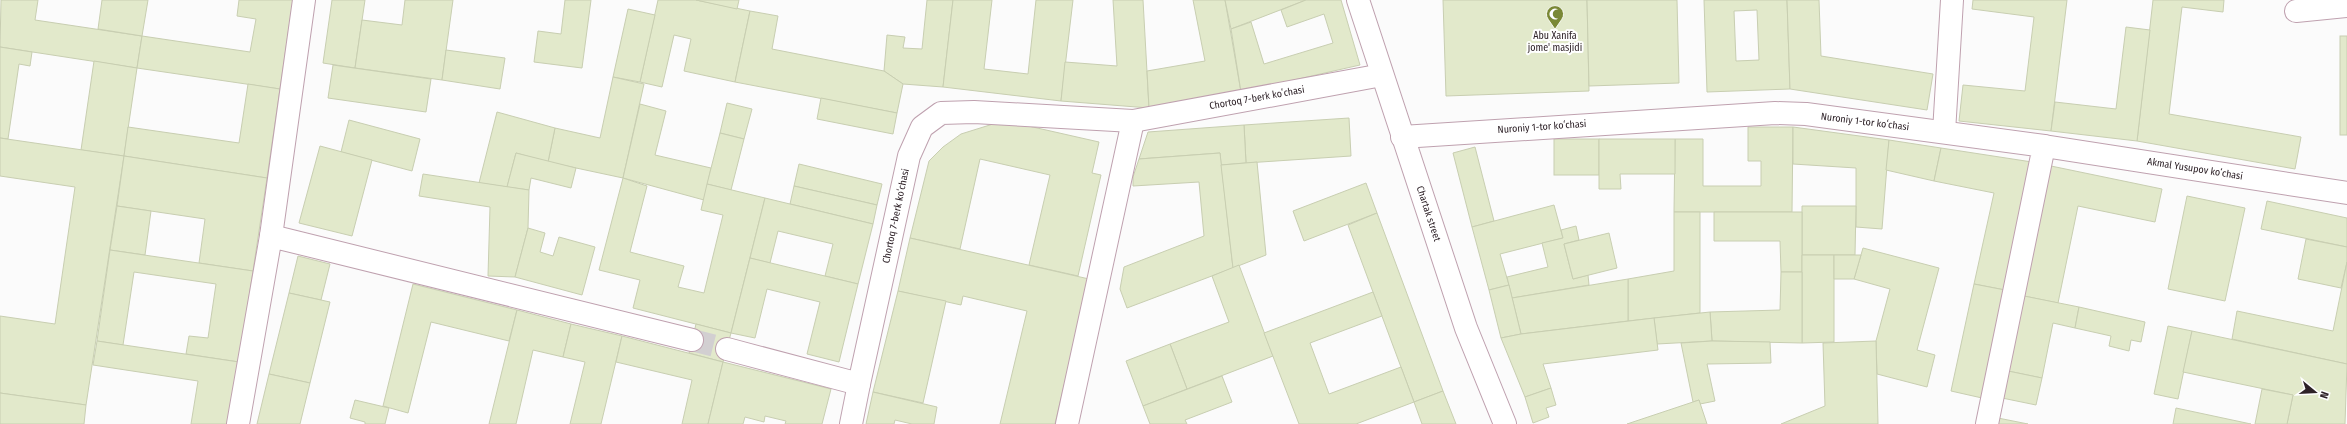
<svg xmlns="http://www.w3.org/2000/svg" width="2347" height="424" font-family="'Fira Sans Condensed',sans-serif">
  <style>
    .building { fill: #e2e9cb; stroke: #c8ceb1; fill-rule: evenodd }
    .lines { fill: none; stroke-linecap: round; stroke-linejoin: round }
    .minor-tunnel { stroke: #d2cfd1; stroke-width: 22; stroke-dasharray: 22 11; stroke-linecap: butt }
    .minor-casing { stroke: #bfa1af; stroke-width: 24 }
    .secondary-casing { stroke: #bfa1af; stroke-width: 24 }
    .minor { stroke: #fff; stroke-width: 22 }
    .secondary { stroke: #fff; stroke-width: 22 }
    .labels { text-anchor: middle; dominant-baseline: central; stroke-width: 4; stroke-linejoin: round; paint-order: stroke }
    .poi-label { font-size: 10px; fill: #2d2127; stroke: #fff }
    .street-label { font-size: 10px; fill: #2d2127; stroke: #fff }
  </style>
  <rect width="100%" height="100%" fill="#fbfbfb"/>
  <g class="building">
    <polygon points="1,0 38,0 35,20 142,36 137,68 0,47"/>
    <polygon points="102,0 148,0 142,36 98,29"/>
    <polygon points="239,0 293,0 280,89 137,68 142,36 250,52 256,19 237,16"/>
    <polygon points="332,0 365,0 355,68 323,63"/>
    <polygon points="405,0 453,0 442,80 355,68 362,20 402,25"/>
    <polygon points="565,0 591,0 582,68 534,62 538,31 561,34"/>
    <polygon points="658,0 696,0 750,11 735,82 684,71 691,39 674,35 662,87 640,82"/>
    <polygon points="696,0 739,0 737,9"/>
    <polygon points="927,0 953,0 943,87 903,84 884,71 887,35 905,37 903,48 922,49"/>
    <polygon points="953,0 992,0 984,69 1028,74 1036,0 1073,0 1061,101 943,87"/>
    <polygon points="1113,0 1143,0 1149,108 1061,101 1065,62 1117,66"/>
    <polygon points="1193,0 1225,0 1241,92 1149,108 1147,71 1205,61"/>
    <polygon points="1225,0 1306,0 1231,29"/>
    <polygon points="1306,0 1341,0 1360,65 1241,92 1231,29 1251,22 1264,64 1333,43 1324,14 1287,27 1281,10"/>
    <polygon points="1443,0 1587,0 1589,91 1446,96"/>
    <polygon points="1587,0 1677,0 1679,83 1589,86"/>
    <path d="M1704,0H1787L1790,89L1707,92ZM1757,10L1759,60L1736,61L1734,11Z"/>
    <polygon points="1787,0 1819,0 1821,56 1933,74 1927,110 1790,89"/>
    <polygon points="1973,0 2067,0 2051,131 1959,121 1963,85 2025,91 2034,17 1972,9"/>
    <polygon points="2153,0 2224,0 2223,12 2182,7 2169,114 2301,137 2295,169 2137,141"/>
    <polygon points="628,9 655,15 640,82 613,77"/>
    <polygon points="750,11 778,16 772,49 884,71 903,84 897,113 735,82"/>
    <polygon points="2126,27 2150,30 2137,141 2051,131 2055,102 2116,109"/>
    <rect x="2340" y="36" width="7" height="99"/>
    <polygon points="0,47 32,52 30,66 19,64 8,139 0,138"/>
    <polygon points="446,50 505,58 500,89 442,80"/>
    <polygon points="94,61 137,68 124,156 81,150"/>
    <polygon points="333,65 431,79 426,112 328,98"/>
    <polygon points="613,77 644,84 623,178 548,162 555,128 600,138"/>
    <polygon points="248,84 280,89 267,178 124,156 128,127 239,143"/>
    <polygon points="821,98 897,113 893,134 817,119"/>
    <polygon points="727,103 752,109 744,139 720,133"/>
    <polygon points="640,104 666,111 655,155 711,168 704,200 623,178"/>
    <polygon points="497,112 555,128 548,162 516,153 507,187 479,183"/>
    <polygon points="1349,118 1351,156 1246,163 1244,125"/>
    <polygon points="349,120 420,139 412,171 341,152"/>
    <polygon points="993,124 1024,125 1099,142 1092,173 1101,175 1078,276 1029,265 1050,175 980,159 960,249 910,238 929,161 943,147 961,134"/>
    <polygon points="1244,125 1246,163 1221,165 1220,153 1139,159 1148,132"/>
    <polygon points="1748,127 1793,127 1792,212 1674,212 1675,139 1703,139 1703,186 1761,186 1761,161 1748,161"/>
    <polygon points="1793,127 1889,140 1882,229 1856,227 1856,168 1793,164"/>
    <polygon points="720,133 744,139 731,190 707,184"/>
    <polygon points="0,138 124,156 86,405 0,393 0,316 55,324 75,187 0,176"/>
    <rect x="1554" y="139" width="45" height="36"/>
    <polygon points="1599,139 1675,139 1675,174 1620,174 1621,189 1599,189"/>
    <polygon points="1889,140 1941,148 1934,181 1886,170"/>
    <polygon points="320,146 372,160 352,236 299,223"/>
    <polygon points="1475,147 1494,221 1472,227 1453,153"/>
    <polygon points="1941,148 2032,162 2005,290 1974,284 1994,193 1934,181"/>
    <polygon points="516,153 576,168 571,188 531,178 529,190 507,187"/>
    <polygon points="1220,153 1233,268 1127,308 1120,289 1124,267 1204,236 1199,182 1133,186 1133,177 1139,159"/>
    <polygon points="124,156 267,178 253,271 199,263 205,219 117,206"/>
    <polygon points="1257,162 1266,255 1233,268 1221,165"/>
    <polygon points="799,164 882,184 877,205 794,186"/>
    <polygon points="2051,166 2162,189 2155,222 2078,206 2058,303 2024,296"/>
    <polygon points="423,174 529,190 528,228 515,277 488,276 490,207 419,196"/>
    <polygon points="623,178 647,186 630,252 684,266 678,287 704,293 723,215 701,210 707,184 765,198 731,333 633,308 640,280 599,270"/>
    <polygon points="1366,183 1377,213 1304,241 1293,211"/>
    <polygon points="794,186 877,205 873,224 790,204"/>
    <polygon points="2187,196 2245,208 2225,301 2168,289"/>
    <polygon points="765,198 873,224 858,284 825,276 833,244 778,231 770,263 750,258"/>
    <polygon points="2267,201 2347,218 2347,247 2261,229"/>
    <polygon points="1554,205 1563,238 1500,254 1509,285 1489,290 1472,227"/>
    <polygon points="117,206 151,211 145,255 110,250"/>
    <polygon points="1802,206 1856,206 1855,255 1802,255"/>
    <polygon points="1674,212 1700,212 1700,313 1628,321 1628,279 1674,271"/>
    <polygon points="1714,212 1802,212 1802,272 1781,272 1780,241 1714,241"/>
    <polygon points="1377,213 1443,391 1414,402 1348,225"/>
    <polygon points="1576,226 1579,240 1564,244 1573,279 1588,275 1589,285 1512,298 1507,277 1548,267 1542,243 1563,238 1561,230"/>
    <polygon points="528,228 545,233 540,252 553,256 559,237 595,247 582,295 515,277"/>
    <polygon points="1609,233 1617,268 1573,279 1564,244"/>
    <polygon points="910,238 1089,279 1055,424 1000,424 1027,311 963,296 961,305 898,291"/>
    <polygon points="2306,239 2347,247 2347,262 2341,288 2298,279"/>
    <polygon points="1863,248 1939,268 1917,350 1935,355 1927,387 1877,374 1876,341 1890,289 1854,279"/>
    <polygon points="110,250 253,271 239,362 186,354 189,336 208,338 216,284 134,272 123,345 97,341"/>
    <polygon points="1802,255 1834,255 1834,342 1802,343"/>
    <polygon points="1834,255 1861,255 1854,279 1834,279"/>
    <polygon points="298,256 330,264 321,300 289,293"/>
    <polygon points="750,258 858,284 839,362 807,354 820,302 767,289 755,338 731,333"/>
    <polygon points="2347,262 2347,364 2232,339 2237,311 2333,331"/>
    <polygon points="1239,265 1273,356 1187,389 1170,344 1229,322 1212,276"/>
    <polygon points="1781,272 1802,272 1802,343 1712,341 1710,312 1780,310"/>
    <polygon points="1628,279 1628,321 1521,334 1512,298"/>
    <polygon points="413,284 517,310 509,341 431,322 408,413 383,406"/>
    <polygon points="1974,284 2005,290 1982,398 1951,391"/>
    <polygon points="1509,285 1521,334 1501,338 1489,290"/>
    <polygon points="898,291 946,301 923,403 873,392"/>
    <polygon points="1373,292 1382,316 1310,343 1329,394 1401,367 1414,402 1356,424 1299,424 1264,333"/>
    <polygon points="289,293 330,302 310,383 269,374"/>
    <polygon points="2024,296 2079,307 2075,328 2053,323 2042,378 2008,371"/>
    <polygon points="2079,307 2145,322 2141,342 2131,340 2129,351 2109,346 2111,336 2075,328"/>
    <polygon points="517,310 571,324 563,357 533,350 516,424 489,424"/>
    <polygon points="1710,312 1712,341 1657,344 1654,318"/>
    <polygon points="1654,318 1658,350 1543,364 1551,388 1525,397 1501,338 1521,334"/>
    <polygon points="571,324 622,336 601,424 570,424 585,362 563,357"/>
    <polygon points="696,324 731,333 723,362 689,353"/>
    <polygon points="2168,326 2192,331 2178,399 2154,394"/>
    <polygon points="2192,331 2347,364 2345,424 2287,424 2293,395 2183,372"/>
    <polygon points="622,336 723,362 708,424 682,424 692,380 616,362"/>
    <polygon points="97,341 239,362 230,424 191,424 198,381 93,365"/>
    <polygon points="1712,341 1770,342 1771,363 1707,364 1715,401 1700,404 1699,400 1693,402 1681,343"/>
    <polygon points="1876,341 1878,424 1781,424 1825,406 1823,343"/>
    <polygon points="1170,344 1187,389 1143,406 1126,361"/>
    <polygon points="723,362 831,389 822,424 785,424 786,421 765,416 764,422 745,417 743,424 708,424"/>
    <polygon points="2008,371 2042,378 2036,405 2002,398"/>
    <polygon points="269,374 310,383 300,424 257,424"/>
    <polygon points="1222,376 1232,402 1185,420 1187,424 1150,424 1143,406"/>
    <polygon points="1551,388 1556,405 1546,408 1549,417 1533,423 1525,397"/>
    <polygon points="2262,389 2293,395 2287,424 2255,424"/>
    <polygon points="1443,391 1456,424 1422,424 1414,402"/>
    <polygon points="873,392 937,407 934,424 912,424 895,420 894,424 866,424"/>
    <polygon points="0,393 86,405 84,424 0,424"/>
    <polygon points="355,400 389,408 385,424 365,424 365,422 350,418"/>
    <polygon points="1699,400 1707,424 1627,424"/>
    <polygon points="2176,408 2251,424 2173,424"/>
    <polygon points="1998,418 2028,424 1997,424"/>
  </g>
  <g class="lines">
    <polyline class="minor-tunnel" points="692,340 727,349"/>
    <g class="minor-casing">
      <g id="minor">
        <polyline points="2296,11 2347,6"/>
        <polyline points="1944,132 1952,0"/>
        <polyline points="1402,137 1775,113 1806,114 2044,146 1987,424"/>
        <polyline points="2044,146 2347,193"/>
        <polyline points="271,236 304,0"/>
        <polyline points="727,349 859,384 909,156 922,127 941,113 974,112 1133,121 1382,75"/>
        <polyline points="238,424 271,236 692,340"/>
        <polyline points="851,424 859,384"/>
        <polyline points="1067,424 1133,121"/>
      </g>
    </g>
    <g class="secondary-casing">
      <g id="secondary">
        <path id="s1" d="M1358,0L1466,328L1505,424"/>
      </g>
    </g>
    <use href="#minor" class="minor"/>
    <use href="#secondary" class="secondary"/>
  </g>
  <defs>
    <g id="mosque-pin" transform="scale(0.9)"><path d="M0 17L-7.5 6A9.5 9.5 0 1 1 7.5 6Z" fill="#7a8836" stroke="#fff"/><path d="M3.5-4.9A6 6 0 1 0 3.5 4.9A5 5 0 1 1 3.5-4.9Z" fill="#fff"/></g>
  </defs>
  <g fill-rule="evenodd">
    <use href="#mosque-pin" x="1555" y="14"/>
  </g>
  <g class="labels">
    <g class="poi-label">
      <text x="1555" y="36">Abu Xanifa<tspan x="1555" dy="12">jome' masjidi</tspan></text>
    </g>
    <g class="street-label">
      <text transform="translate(1257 98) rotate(-10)">Chortoq 7-berk koʻchasi</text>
      <text transform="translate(1865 122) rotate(7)">Nuroniy 1-tor koʻchasi</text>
      <text transform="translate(1542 127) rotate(-4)">Nuroniy 1-tor koʻchasi</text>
      <text transform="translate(2195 169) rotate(9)">Akmal Yusupov koʻchasi</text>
      <text stroke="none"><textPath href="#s1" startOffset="225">Chartak street</textPath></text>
      <text transform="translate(896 216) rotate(-78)">Chortoq 7-berk koʻchasi</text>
    </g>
  </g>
  <g transform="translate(2315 392) rotate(108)" stroke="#ffffff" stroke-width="3" paint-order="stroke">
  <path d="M0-3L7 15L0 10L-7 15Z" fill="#2d2127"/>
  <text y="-6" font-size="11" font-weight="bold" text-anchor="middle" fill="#2d2127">N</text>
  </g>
</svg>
